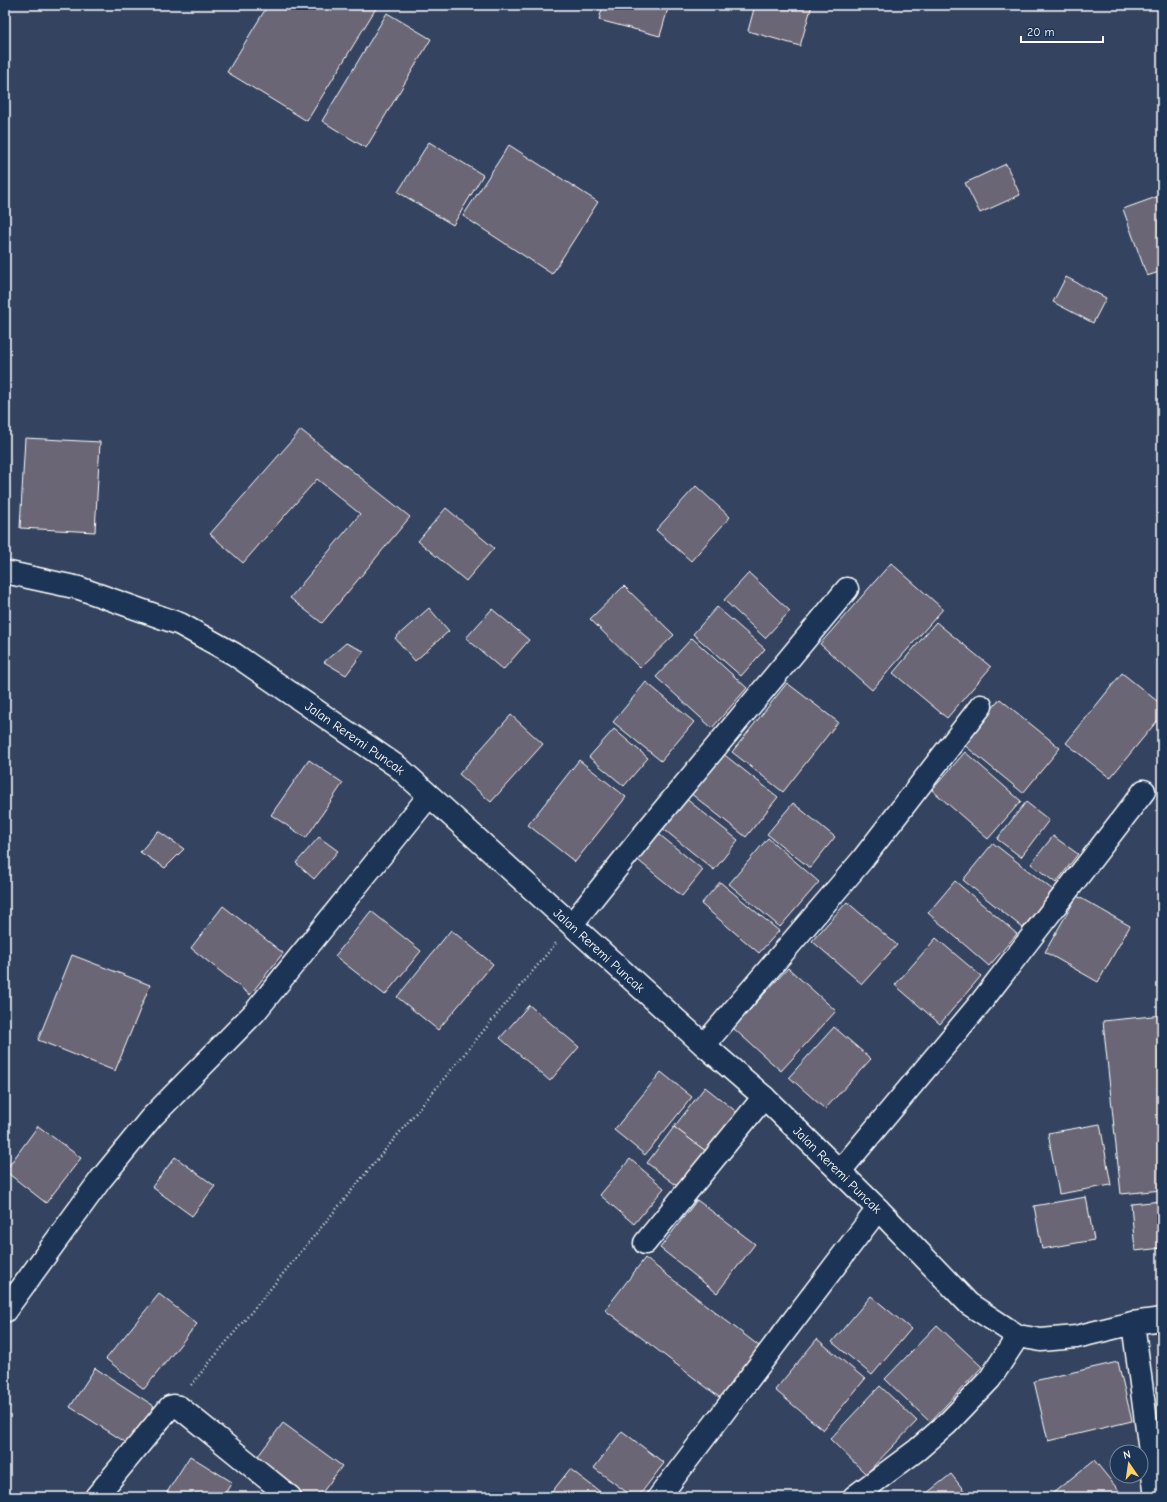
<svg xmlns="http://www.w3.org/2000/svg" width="1167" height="1502" font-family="'Comic Neue',sans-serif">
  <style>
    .building { fill: #6a6675; stroke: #fff }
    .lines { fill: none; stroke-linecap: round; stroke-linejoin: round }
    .minor-casing { stroke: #fff; stroke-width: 25 }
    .tertiary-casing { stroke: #fff; stroke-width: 25 }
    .path { stroke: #fff; stroke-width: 2.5; stroke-dasharray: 1 3; stroke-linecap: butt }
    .minor { stroke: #1d3557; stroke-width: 22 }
    .tertiary { stroke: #1d3557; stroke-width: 22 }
    .labels { text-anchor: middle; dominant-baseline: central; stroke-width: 3; stroke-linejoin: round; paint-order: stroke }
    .street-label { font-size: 13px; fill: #fff; stroke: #1d3557 }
  </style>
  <rect width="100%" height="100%" fill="#344460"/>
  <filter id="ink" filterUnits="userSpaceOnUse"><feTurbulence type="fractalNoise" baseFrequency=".025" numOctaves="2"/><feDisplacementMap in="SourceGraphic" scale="8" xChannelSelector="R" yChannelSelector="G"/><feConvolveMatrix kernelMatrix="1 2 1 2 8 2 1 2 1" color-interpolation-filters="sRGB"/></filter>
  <g filter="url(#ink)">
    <g class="building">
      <polygon points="268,5 378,5 307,121 227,72"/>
      <polygon points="603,5 669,5 660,36 599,20"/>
      <polygon points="755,5 812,5 800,46 748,31"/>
      <polygon points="387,13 431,39 366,148 322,121"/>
      <polygon points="429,142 483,175 453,225 398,192"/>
      <polygon points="509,145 598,202 552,274 463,216"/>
      <polygon points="1006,164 1020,195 980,213 965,183"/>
      <polygon points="1162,195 1162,271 1147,276 1123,209"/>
      <polygon points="1066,277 1106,298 1093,323 1053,302"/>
      <polygon points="301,430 410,517 322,623 290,598 360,514 317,479 243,563 210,534"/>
      <polygon points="25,438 100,442 95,532 20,528"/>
      <polygon points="696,486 730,517 691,561 656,530"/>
      <polygon points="446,508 494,548 466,581 418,541"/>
      <polygon points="891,563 943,609 872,690 820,644"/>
      <polygon points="749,573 790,611 765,638 724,600"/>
      <polygon points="624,586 674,635 640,668 590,619"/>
      <polygon points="717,607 765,649 741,676 693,634"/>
      <polygon points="429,608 449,631 415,661 395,638"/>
      <polygon points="492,609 529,640 503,670 466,638"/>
      <polygon points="936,622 991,667 947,718 893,673"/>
      <polygon points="692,638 747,688 712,728 656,677"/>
      <polygon points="346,643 364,651 346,675 324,662"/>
      <polygon points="1122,673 1162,705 1162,715 1110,778 1066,743"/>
      <polygon points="646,682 694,722 661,761 613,722"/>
      <polygon points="787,683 838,722 783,792 732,752"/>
      <polygon points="1000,699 1060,748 1023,793 963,744"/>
      <polygon points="511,715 543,744 491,802 459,774"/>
      <polygon points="614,729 648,758 624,786 589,757"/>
      <polygon points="965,752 1021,801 988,839 932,790"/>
      <polygon points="722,753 778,797 746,837 690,793"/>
      <polygon points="309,760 343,783 306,838 271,815"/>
      <polygon points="579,760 626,797 575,862 528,825"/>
      <polygon points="685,798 738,840 714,870 661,827"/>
      <polygon points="1026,802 1049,820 1021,857 997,839"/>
      <polygon points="793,803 835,837 810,868 767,834"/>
      <polygon points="1158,805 1162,805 1162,844"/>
      <polygon points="158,831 184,849 165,868 140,852"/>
      <polygon points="655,831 703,870 682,896 634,857"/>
      <polygon points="1053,836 1078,854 1056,883 1031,864"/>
      <polygon points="319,837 338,851 314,879 296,863"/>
      <polygon points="768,838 819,882 780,927 729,884"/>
      <polygon points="993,843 1053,890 1023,928 963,880"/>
      <polygon points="955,881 1017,934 989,966 928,913"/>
      <polygon points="720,882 779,931 759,953 701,904"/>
      <polygon points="1077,896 1130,926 1098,982 1045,952"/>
      <polygon points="847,902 897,945 862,984 812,941"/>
      <polygon points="223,906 283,953 250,995 191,948"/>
      <polygon points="371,911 421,951 385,995 335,956"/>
      <polygon points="451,930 493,964 438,1030 397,997"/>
      <polygon points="936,938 981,976 940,1024 895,985"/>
      <polygon points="72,955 150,985 115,1071 38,1040"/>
      <polygon points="788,968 836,1011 781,1071 733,1028"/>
      <polygon points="529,1005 579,1047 550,1081 500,1038"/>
      <polygon points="1162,1015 1162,1190 1121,1194 1103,1021"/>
      <polygon points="834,1027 871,1059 825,1109 789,1077"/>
      <polygon points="661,1072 692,1097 645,1155 614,1130"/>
      <polygon points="705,1087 738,1113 707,1152 674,1127"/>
      <polygon points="1100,1124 1111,1185 1059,1194 1048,1133"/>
      <polygon points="38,1126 81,1158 46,1203 5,1171"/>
      <polygon points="674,1127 707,1152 680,1188 647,1163"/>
      <polygon points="175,1157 215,1186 192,1216 152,1187"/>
      <polygon points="630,1159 664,1188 634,1224 600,1195"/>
      <polygon points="1086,1197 1094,1240 1042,1249 1034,1206"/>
      <polygon points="697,1200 755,1244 717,1293 660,1248"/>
      <polygon points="1162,1201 1162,1248 1135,1251 1131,1204"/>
      <polygon points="645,1258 763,1349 723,1400 605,1310"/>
      <polygon points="159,1294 197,1324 144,1389 106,1359"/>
      <polygon points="871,1296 911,1329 872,1375 832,1342"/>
      <polygon points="937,1325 982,1367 930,1422 885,1379"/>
      <polygon points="817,1339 865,1379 823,1430 775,1390"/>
      <polygon points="1118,1362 1132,1421 1048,1441 1034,1381"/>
      <polygon points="95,1368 154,1406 130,1445 70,1407"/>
      <polygon points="880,1386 917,1421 866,1474 830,1439"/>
      <polygon points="283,1423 342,1466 319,1497 305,1497 255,1460"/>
      <polygon points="622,1431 664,1463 638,1497 633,1497 594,1468"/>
      <polygon points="190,1456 232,1482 223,1497 164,1497"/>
      <polygon points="1094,1460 1124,1497 1048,1497"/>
      <polygon points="570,1469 607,1497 548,1497"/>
      <polygon points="951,1474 969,1497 922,1497"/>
    </g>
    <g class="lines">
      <g class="minor-casing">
        <g id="minor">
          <polyline points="572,924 652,824 847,589"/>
          <polyline points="704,1045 862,860 981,706"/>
          <polyline points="840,1171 982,1001 1144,791"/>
          <polyline points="645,1243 764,1097"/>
          <polyline points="5,1311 101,1179 151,1118 255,1012 429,796"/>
          <polyline points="1133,1323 1156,1497"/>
          <polyline points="96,1497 170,1407 174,1406 179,1407 290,1497"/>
          <polyline points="659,1497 878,1209"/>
          <polyline points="854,1497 917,1450 947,1424 990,1379 1018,1336"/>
        </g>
      </g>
      <g class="tertiary-casing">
        <g id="tertiary">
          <path id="s1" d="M5,572L79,588L180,624L234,654L398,767L704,1045L764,1097L878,1209L969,1304L1018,1336L1041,1340L1076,1337L1133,1323L1162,1319"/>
        </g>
      </g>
      <polyline class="path" points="191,1385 556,943"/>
      <use href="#minor" class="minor"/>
      <use href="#tertiary" class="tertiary"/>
    </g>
  </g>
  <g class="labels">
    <g class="street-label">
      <text stroke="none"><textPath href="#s1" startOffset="392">Jalan Reremi Puncak</textPath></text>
      <text stroke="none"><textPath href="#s1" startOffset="716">Jalan Reremi Puncak</textPath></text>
      <text stroke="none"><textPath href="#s1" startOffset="1040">Jalan Reremi Puncak</textPath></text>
    </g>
  </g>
  <rect width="1167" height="1502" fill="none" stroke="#1d3557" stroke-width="20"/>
  <rect x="10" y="10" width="1147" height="1482" fill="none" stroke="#fff" stroke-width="1.5" filter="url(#ink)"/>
  <g transform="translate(1129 1464) rotate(347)"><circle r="19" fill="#1d3557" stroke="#77869a"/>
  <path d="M0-3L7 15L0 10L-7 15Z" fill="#ffd166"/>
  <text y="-6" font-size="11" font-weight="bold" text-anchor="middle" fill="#ffffff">N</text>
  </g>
  <path d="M1021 36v6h82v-6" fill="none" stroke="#ffffff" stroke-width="2"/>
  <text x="1027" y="36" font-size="12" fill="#ffffff" stroke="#1d3557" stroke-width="3" paint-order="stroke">20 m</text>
</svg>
